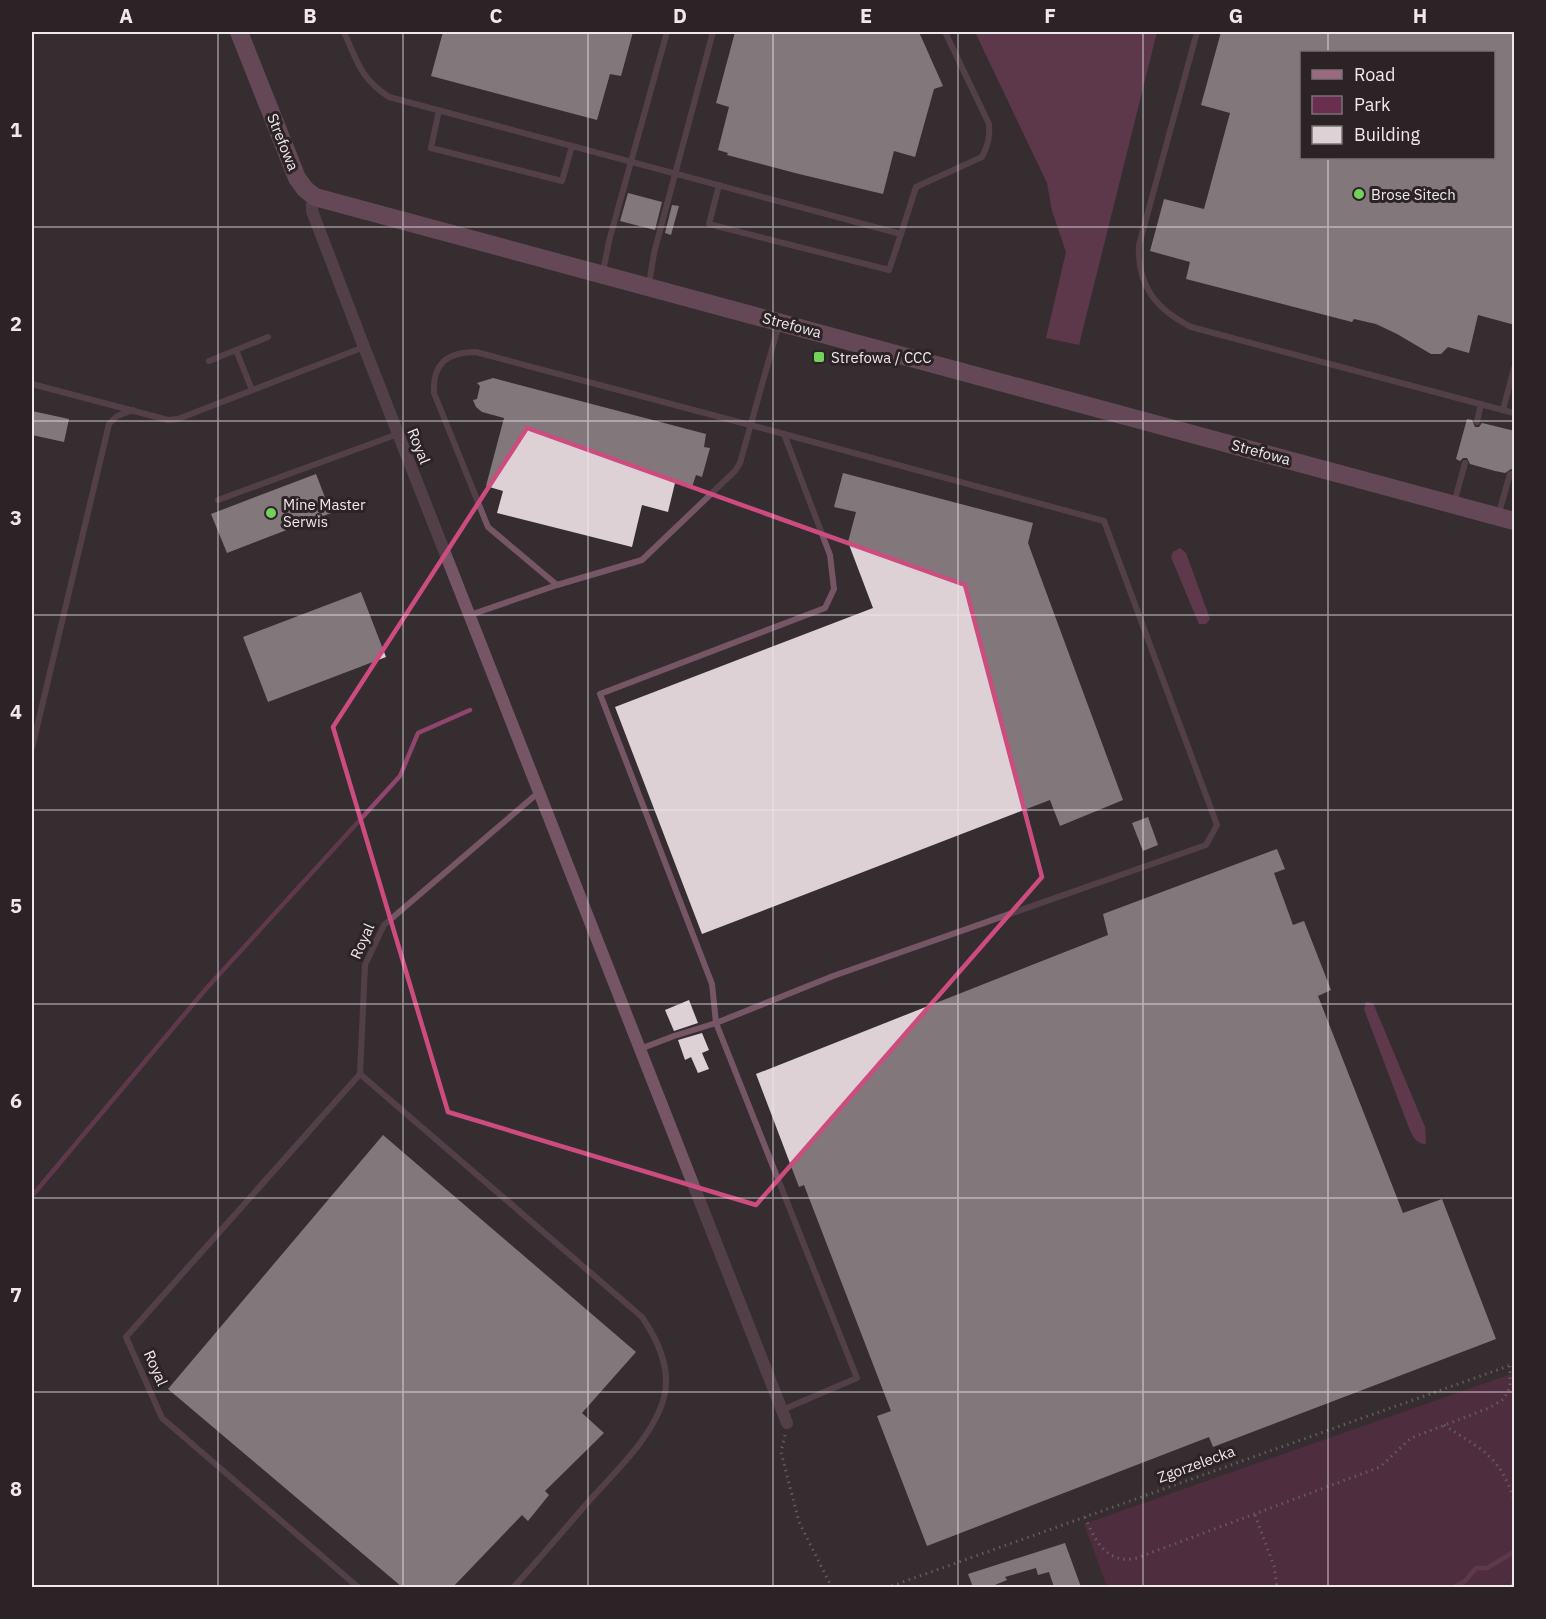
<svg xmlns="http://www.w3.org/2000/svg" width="1546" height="1619" font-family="'IBM Plex Sans',sans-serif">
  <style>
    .green { fill: #6a2e4e }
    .forest { fill: #8c4368 }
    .water { fill: #90466c }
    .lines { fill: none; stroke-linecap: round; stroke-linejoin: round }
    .stream { stroke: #90466c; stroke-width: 4.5 }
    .building { fill: #ddd1d6; fill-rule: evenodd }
    .path { stroke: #989094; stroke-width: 3; stroke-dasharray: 1.5 4.5; stroke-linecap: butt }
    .lane { stroke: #765564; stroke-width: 6 }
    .street { stroke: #765564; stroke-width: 12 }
    .secondary { stroke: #9d6981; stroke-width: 18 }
    .marked { fill: none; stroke: #cd4c7f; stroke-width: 4.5; stroke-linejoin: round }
    .grid { fill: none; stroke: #efe9ec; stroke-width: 1.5; stroke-opacity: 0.55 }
    .poi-dot { fill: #73d25c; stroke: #2c2327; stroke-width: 2 }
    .labels { text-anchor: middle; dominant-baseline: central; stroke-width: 6; stroke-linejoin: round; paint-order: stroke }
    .street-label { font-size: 15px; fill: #efe9ec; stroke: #2c2327 }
    .poi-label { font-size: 15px; fill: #efe9ec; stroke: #2c2327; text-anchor: start }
    .neatline { fill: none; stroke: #efe9ec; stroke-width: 2 }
    .grid-label { font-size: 20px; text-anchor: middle; font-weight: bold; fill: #efe9ec }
  </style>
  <rect width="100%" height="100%" fill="#362d31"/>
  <polygon class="green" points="1514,1373 1514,1587 1107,1587 1084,1524"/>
  <polygon class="forest" points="975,32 1157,32 1079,345 1046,338 1066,252 1052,211 1047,183"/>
  <g class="water">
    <polygon points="1180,548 1186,553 1210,619 1206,624 1199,624 1171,557 1173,552"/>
    <path d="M1366,1002L1373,1003L1425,1127L1426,1144C1416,1144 1413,1137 1409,1128L1364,1009Z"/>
  </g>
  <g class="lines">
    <g class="stream">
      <polyline points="32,1196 205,990 400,776 418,733 470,710"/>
      <polyline points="1453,1588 1465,1581 1476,1568 1487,1568 1514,1552"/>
    </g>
  </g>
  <g class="building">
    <polygon points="443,32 633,32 621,76 610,74 597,120 431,76"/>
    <polygon points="735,32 919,32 943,86 934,89 915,157 894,151 883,194 799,174 727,155 728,153 718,150 729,107 716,103"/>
    <path d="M1221,32H1515V325L1478,315L1469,353L1448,347L1441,354H1431L1397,334L1376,324L1354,319L1352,322L1186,279L1190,262L1150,251L1164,199L1204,209L1230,113L1201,105ZM1302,52H1494V158H1302Z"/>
    <polygon points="628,193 662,202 655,230 620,221"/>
    <polygon points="672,205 679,206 671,235 665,233"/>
    <polygon points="493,378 706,434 704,447 710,448 702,477 696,475 692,487 675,483 668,512 642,505 632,547 497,513 503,491 486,486 504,418 482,412 476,407 473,400 477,399 480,386 477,383"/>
    <polygon points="32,411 69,419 64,442 32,435"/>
    <polygon points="1467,419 1472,420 1475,427 1479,427 1482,423 1515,431 1515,471 1511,469 1505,473 1495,471 1470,464 1467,458 1463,458 1460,461 1456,459"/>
    <polygon points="843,473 1033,523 1028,543 1123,800 1060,826 1050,800 702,934 615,707 873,608 848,542 856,512 834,507"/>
    <polygon points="316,474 331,513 227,553 211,514"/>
    <polygon points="361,592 386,657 268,702 243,637"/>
    <polygon points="1148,817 1158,845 1143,851 1132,823"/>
    <polygon points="1277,849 1285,869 1274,873 1293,925 1304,921 1331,990 1318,996 1403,1213 1442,1199 1496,1339 1213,1447 1209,1437 927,1546 877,1416 891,1411 804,1185 799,1187 756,1074 1108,935 1103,914"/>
    <polygon points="689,1000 698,1023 674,1031 665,1010"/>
    <polygon points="702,1033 709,1050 702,1053 709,1069 698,1073 691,1057 685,1060 678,1040"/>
    <polygon points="383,1135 636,1352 582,1413 604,1433 545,1491 549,1495 528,1521 522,1515 453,1587 402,1587 168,1389"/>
    <polygon points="1065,1543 1081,1587 1054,1587 1049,1572 1038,1575 1036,1568 1005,1577 1007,1580 990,1587 973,1587 968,1574"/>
  </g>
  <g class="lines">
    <g class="path">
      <path d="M1444,1425C1480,1449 1500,1455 1514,1500"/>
      <polyline points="785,1435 781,1452 799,1522 832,1588"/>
      <polyline points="1255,1515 1274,1566 1277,1588"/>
      <path d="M1085,1517C1095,1541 1107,1565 1137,1558L1380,1467L1411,1438L1489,1408L1504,1399L1510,1387V1366"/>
      <polyline points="886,1588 1514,1364"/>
      <polyline points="1506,1588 1514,1584"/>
    </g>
    <g class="lane">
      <path d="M344,32C357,61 360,78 389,97L901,234L916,187L982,157C988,145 990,137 989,124L945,32"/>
      <path d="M1197,32L1139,245C1137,286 1156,309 1191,327L1514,413"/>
      <polyline points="439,110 431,148 562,181 572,146"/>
      <polyline points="719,185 709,224 889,270 901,234"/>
      <polyline points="603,272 609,241 667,32"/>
      <polyline points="649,284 654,253 713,32"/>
      <path d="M779,324L740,463L735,471L642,560L557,585L488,527L434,393C432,363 448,352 476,352L750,425L784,434L1104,521L1217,825L1206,845L833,976L716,1023L712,984L600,694L825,608L834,589L830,555L784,434"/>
      <polyline points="236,350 252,390"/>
      <polyline points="209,361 268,337"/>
      <polyline points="32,384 168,420 178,419 364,347"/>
      <polyline points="1503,410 1514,368"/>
      <polyline points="1477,422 1481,404"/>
      <polyline points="218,500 398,434"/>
      <polyline points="1454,503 1465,463"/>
      <polyline points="1498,516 1510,474"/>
      <polyline points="470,615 557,585"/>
      <polyline points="32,748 109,424 117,416 133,410"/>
      <polyline points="640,1049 674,1036 716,1023 857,1378 782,1410"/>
      <path d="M360,1074L642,1317C657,1339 670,1365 665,1393C657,1433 615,1472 589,1501C564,1530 539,1559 513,1588"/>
      <polyline points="359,1588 162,1418 126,1337 360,1074 365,965 384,925 539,792"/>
    </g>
    <polyline class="street" points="315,197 312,205 312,211 364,347 787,1423"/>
    <polyline class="secondary" points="239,32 297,178 305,189 315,197 1514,521"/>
  </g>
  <path d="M0 0H1546V1619H0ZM527,428L965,585L1042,877L756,1205L448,1112L333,727Z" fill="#362d31" fill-opacity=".55" fill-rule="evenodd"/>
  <path class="marked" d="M527,428L965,585L1042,877L756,1205L448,1112L333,727Z"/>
  <path class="grid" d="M218,32V1588M403,32V1588M588,32V1588M773,32V1588M958,32V1588M1143,32V1588M1328,32V52M1328,158V1588M32,227H1514M32,421H1514M32,615H1514M32,810H1514M32,1004H1514M32,1198H1514M32,1392H1514"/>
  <g class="poi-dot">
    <circle cx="1359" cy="194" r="6"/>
    <rect x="813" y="351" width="12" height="12" rx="3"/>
    <circle cx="271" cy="513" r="6"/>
  </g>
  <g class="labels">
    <g class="street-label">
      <text transform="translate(283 142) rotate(68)">Strefowa</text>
      <text transform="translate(792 325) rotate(15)">Strefowa</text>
      <text transform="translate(419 446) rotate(68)">Royal</text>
      <text transform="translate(1261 452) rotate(15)">Strefowa</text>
      <text transform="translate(362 941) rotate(-66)">Royal</text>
      <text transform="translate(156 1368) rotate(66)">Royal</text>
      <text transform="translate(1196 1464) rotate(-20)">Zgorzelecka</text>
    </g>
    <g class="poi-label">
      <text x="1371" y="194">Brose Sitech</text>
      <text x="831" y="357">Strefowa / CCC</text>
      <text x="283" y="504">Mine Master<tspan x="283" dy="17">Serwis</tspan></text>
    </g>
  </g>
  <rect width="1546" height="1619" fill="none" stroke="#2c2327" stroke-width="66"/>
  <rect x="1300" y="51" width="195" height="108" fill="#2c2327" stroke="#7a7276" stroke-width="1.5"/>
  <rect x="1312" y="70" width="30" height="9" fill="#9d6981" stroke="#7a7276" stroke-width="1.5"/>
  <text x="1354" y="81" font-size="18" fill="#efe9ec">Road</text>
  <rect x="1312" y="96" width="30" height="18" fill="#6a2e4e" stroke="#7a7276" stroke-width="1.5"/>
  <text x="1354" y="111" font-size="18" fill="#efe9ec">Park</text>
  <rect x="1312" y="126" width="30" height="18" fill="#ddd1d6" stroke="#7a7276" stroke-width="1.5"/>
  <text x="1354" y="141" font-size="18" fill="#efe9ec">Building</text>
  <rect x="33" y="33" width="1480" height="1553" class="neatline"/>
  <g class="grid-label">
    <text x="126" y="23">A</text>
    <text x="310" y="23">B</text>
    <text x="496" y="23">C</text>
    <text x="680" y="23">D</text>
    <text x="866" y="23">E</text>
    <text x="1050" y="23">F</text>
    <text x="1236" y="23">G</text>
    <text x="1420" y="23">H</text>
    <text x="16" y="137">1</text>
    <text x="16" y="331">2</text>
    <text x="16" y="525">3</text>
    <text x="16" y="719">4</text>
    <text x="16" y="913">5</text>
    <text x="16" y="1108">6</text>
    <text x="16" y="1302">7</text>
    <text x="16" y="1496">8</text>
  </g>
</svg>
